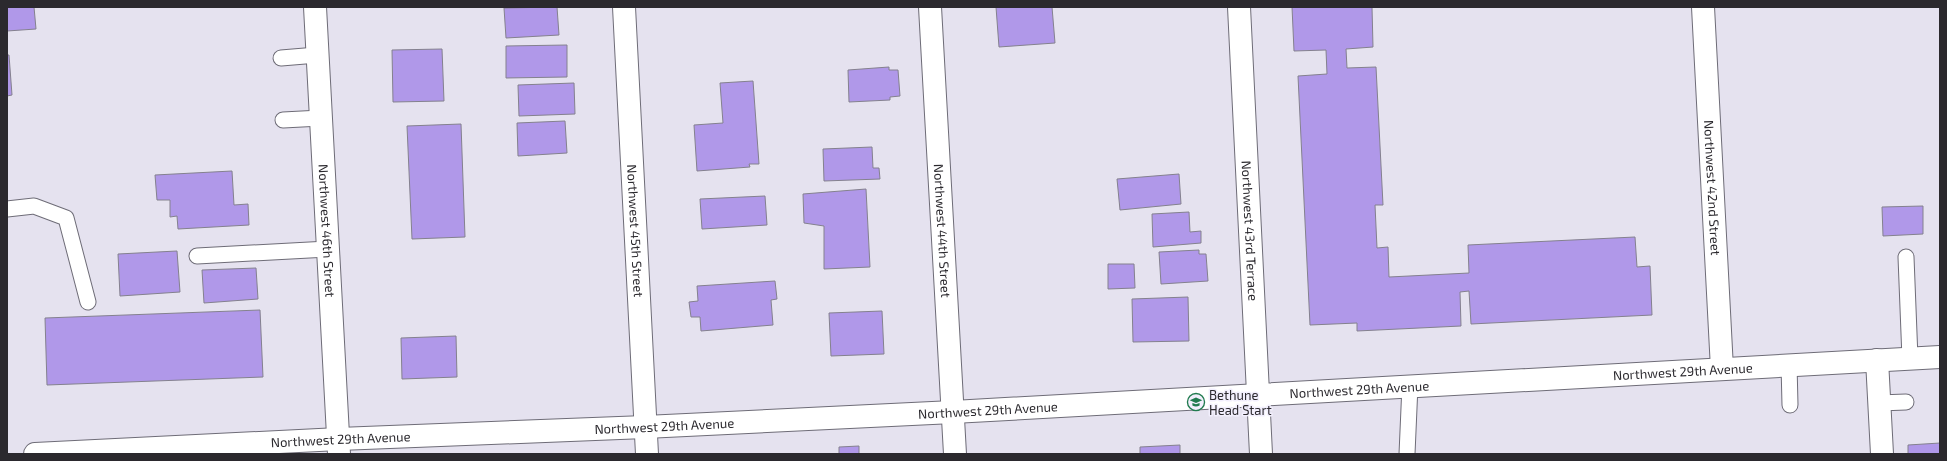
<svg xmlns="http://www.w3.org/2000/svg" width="1947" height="461" font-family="'Exo 2',sans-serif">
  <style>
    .building { fill: #b098e9; stroke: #84818e }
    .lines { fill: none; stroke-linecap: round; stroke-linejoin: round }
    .service-casing { stroke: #6e6c77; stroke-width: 17 }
    .minor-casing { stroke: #6e6c77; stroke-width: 24 }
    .tertiary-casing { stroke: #6e6c77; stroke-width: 24 }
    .service { stroke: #fff; stroke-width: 15 }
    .minor { stroke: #fff; stroke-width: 22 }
    .tertiary { stroke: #fff; stroke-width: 22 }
    .labels { text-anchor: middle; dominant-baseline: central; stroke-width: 3; stroke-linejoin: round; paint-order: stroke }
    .street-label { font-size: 13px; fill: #2b292e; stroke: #f2effd }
    .poi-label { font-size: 13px; fill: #2b292e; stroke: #f2effd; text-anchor: start }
  </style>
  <rect width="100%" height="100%" fill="#e5e2ef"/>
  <g class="building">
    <polygon points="7,7 34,7 36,29 7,31"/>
    <polygon points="557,7 559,35 506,38 504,8"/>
    <polygon points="996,7 1052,7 1055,43 999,47"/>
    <polygon points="1292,7 1372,7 1373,47 1346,49 1347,68 1376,67 1383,205 1375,205 1377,248 1388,247 1389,277 1469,273 1468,245 1635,237 1637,267 1650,266 1652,315 1471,324 1469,291 1460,292 1461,326 1357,331 1357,323 1310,325 1298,76 1327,74 1326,50 1294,51"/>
    <polygon points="567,45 567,77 506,78 506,46"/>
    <polygon points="442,49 444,101 393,102 392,50"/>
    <polygon points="7,55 9,55 12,95 7,96"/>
    <polygon points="889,67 889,70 898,70 900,96 890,97 890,100 849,102 848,70"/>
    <polygon points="753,81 759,164 749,164 750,167 697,171 694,125 723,123 720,83"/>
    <polygon points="574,83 575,114 519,116 518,85"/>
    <polygon points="565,121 567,153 518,156 517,123"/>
    <polygon points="461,124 465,237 412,239 407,126"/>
    <polygon points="872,147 873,168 879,168 880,179 824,181 823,149"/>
    <polygon points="232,171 234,205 248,204 249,225 178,229 177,216 170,217 170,200 157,200 155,175"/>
    <polygon points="1179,174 1181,204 1120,210 1117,179"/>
    <polygon points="866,189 870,267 824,269 824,226 804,223 803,194"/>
    <polygon points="765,196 767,225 702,229 700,199"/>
    <polygon points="1923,206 1923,234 1883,236 1882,207"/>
    <polygon points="1189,212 1190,232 1201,231 1201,243 1153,247 1152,214"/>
    <polygon points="1199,250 1199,254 1206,254 1208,281 1161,284 1159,252"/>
    <polygon points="177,251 180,292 120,296 118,254"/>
    <polygon points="1108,264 1134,264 1135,288 1108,289"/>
    <polygon points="256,268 258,299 204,303 202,270"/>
    <polygon points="775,281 777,299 771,300 773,325 701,331 700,317 691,317 689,302 698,301 697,286"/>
    <polygon points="1188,297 1189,341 1133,342 1132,299"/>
    <polygon points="260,310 263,377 47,385 45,318"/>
    <polygon points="882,311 884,354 831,356 829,313"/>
    <polygon points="456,336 457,377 402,379 401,338"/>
    <polygon points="1940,443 1940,454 1908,454 1908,445"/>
    <polygon points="1180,445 1180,454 1140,454 1140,447"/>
    <polygon points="859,446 859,454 839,454 839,447"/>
  </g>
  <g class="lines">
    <g class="service-casing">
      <g id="service">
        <polyline points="281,58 317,55"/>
        <polyline points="283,120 321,118"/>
        <polyline points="7,209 34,206 66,218 88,302"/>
        <polyline points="197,256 328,249"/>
        <polyline points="1906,257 1910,359"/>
        <polyline points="1789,364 1790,405"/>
        <polyline points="1879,403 1906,402"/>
        <polyline points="1407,454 1410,385"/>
      </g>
    </g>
    <g class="minor-casing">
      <g id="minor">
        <path id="s1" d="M624,7L647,454"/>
        <path id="s2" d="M930,7L955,454"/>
        <path id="s3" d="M1239,7L1261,454"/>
        <path id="s4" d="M1703,7L1722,369"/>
        <polyline points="1877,360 1882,454"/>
        <path id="s5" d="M35,454L339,439L645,427L953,412L1940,357"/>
      </g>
    </g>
    <g class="tertiary-casing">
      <g id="tertiary">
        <path id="s6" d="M315,7L339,454"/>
      </g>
    </g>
    <use href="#service" class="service"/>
    <use href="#minor" class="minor"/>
    <use href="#tertiary" class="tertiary"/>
  </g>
  <defs>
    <g id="school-ring" transform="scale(0.9)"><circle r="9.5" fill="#f2effd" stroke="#217b4f" stroke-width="1.5"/><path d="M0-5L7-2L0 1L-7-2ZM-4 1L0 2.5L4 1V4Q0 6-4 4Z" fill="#217b4f"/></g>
  </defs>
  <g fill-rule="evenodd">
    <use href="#school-ring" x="1196" y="402"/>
  </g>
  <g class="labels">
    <g class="street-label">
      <text stroke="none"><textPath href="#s4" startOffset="181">Northwest 42nd Street</textPath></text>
      <text stroke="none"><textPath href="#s6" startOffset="224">Northwest 46th Street</textPath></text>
      <text stroke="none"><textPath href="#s2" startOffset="224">Northwest 44th Street</textPath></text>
      <text stroke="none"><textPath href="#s1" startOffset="224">Northwest 45th Street</textPath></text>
      <text stroke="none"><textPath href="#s3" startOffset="224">Northwest 43rd Terrace</textPath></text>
      <text stroke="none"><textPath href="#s5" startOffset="1650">Northwest 29th Avenue</textPath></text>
      <text stroke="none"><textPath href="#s5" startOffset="1326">Northwest 29th Avenue</textPath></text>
      <text stroke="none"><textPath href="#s5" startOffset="954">Northwest 29th Avenue</textPath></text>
      <text stroke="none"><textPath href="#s5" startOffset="630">Northwest 29th Avenue</textPath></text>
      <text stroke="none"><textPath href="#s5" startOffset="306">Northwest 29th Avenue</textPath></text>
    </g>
    <g class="poi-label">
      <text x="1209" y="395">Bethune<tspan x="1209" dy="15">Head Start</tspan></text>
    </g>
  </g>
  <rect width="1947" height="461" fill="none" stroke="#2b292e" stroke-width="16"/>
</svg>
